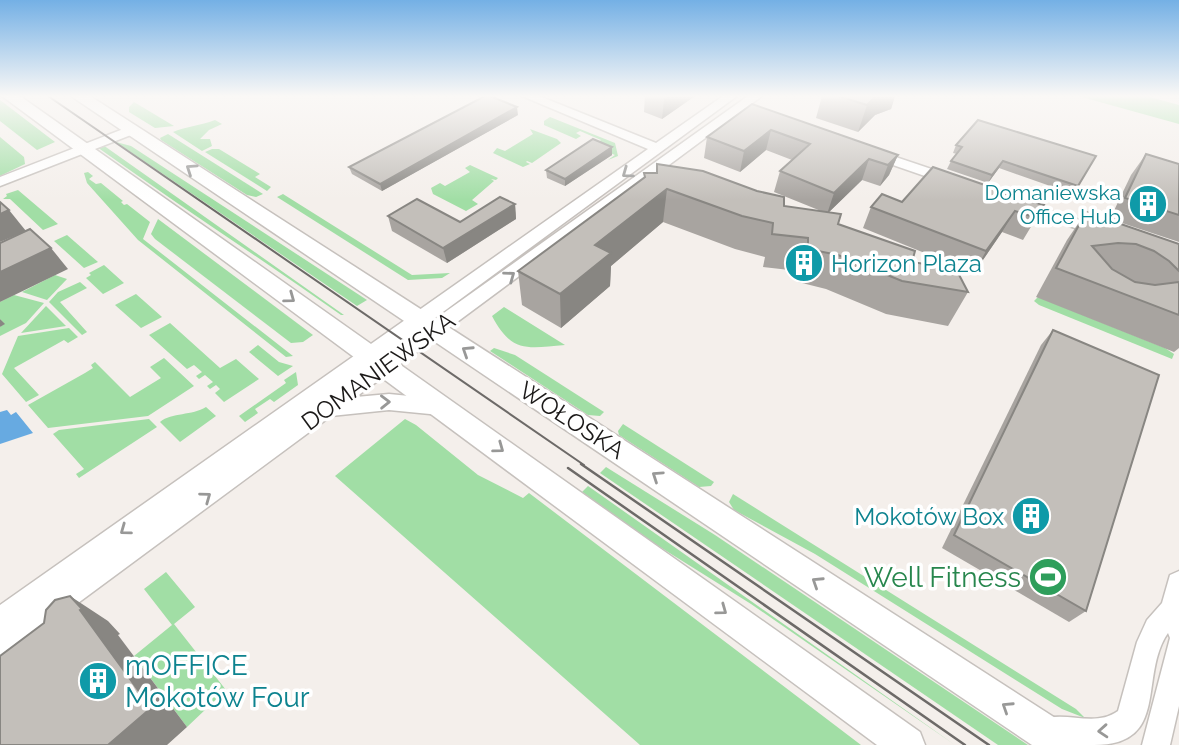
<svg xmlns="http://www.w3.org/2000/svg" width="1179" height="745" font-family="Raleway,sans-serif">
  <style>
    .green { fill: #a1dea5 }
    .water { fill: #67aae1 }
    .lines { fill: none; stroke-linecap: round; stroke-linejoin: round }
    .minor-casing { stroke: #c6c1bd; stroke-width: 3 }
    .major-casing { stroke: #c6c1bd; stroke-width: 3 }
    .minor { fill: #fff; fill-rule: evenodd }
    .major { fill: #fff; fill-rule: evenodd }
    .tram-far1 { stroke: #6d6a68; stroke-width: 2 }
    .tram { stroke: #6d6a68; stroke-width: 2.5 }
    .wall { fill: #a8a4a0 }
    .shaded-wall { fill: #888682 }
    .building { fill: #c3bfba; stroke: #888682; stroke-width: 2 }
    .oneway { stroke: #989897 }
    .labels { text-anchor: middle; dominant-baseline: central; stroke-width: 7; stroke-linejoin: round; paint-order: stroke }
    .far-culture-label { font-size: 21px; fill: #0d838f; stroke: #fff; text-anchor: end }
    .culture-label { font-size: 24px; fill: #0d838f; stroke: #fff; text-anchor: start }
    .street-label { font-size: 24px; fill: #1b1918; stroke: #fff }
    .near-leisure-label { font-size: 28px; fill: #27864d; stroke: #fff; text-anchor: end }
    .near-culture-label { font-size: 28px; fill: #0d838f; stroke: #fff; text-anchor: start }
  </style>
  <rect width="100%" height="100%" fill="#f4efeb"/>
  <g class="green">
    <polygon points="1078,96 1146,96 1179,105 1179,124"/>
    <polygon points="0,100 55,142 37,150 0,121"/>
    <polygon points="134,102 174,126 155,128 129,112 129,107"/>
    <polygon points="550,117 615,143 618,156 608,160 615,155 594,146 601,140 580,131 576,133 581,136 576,139 544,125 544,121"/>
    <path d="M215,120L222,124L209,130L200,139H210L212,146L202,151L173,132C187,126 200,126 215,120Z"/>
    <polygon points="530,129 557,139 561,143 532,163 527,161 526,162 530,164 523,167 493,153 497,148 505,151 533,134"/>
    <polygon points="168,134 263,194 256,197 247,195 161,140 160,138"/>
    <polygon points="0,137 24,157 25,164 0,176"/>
    <polygon points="116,142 131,146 367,300 357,306"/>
    <path d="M103,145L344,315H341C260,258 178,205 97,147Z"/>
    <polygon points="212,149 219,149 260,174 255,177 271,187 267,191 205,152"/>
    <polygon points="470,165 498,178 496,180 491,179 494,181 472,200 478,204 466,211 433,194 431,188 440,183 445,186 470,172 465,168"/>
    <polygon points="88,172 93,176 89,179 96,184 101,183 123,201 121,202 124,205 127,204 150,222 143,239 293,356 286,357 138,240 87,183 84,173"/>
    <polygon points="18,190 58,224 43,230 10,199 3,199 7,196 6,194"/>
    <polygon points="283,194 412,275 450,273 442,278 408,280 277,197"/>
    <polygon points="158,219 313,335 303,342 291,343 155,239 151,234"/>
    <polygon points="67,235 98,262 84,268 54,241"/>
    <polygon points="104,265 124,283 103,294 86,278 91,275 89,273"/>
    <polygon points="55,275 67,279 47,300 22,292"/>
    <polygon points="80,282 87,288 60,302 87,332 82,335 49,302 58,292"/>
    <polygon points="136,294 162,317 141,328 115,305"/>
    <polygon points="14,295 44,303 26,323 0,336 0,327 4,324 0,319 0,302"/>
    <polygon points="1038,297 1165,348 1174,354 1172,359 1039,305 1034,301"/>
    <polygon points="46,306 66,326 21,333"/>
    <path d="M504,307L565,345C528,348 512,354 492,316Z"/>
    <polygon points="170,323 220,368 236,359 259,379 224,402 215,393 220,389 216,385 210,389 207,386 213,382 205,375 199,379 196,376 202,372 194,365 187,369 149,335"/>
    <polygon points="69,328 78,337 68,343 64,340 14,368 39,395 26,402 2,374 18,336"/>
    <polygon points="258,345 279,362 293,366 278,376 249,352"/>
    <polygon points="494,348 515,355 604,412 600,416 588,415 490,351"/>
    <polygon points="164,358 194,386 148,416 48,428 28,405 85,373 93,368 91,365 95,362 130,397 161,378 150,367"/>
    <polygon points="296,372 298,385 274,402 270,399 255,409 258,413 245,422 239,416 286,383 284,380"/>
    <path d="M206,407L216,416L180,442L160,422C172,412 192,416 206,407Z"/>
    <polygon points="149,419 157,427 79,478 76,474 84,469 53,434 59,430"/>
    <polygon points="405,419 416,425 478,475 523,498 529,493 861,745 640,745 335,476"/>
    <polygon points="623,424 714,482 711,486 699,487 619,435 618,431"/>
    <polygon points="606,467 715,535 1028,745 998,745 600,473"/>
    <polygon points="588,486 955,745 751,604 644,537 582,492"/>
    <polygon points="733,494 1076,709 1085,718 1062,709 815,554 734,510 729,502"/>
    <polygon points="166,572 195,607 174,624 226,690 187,727 134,656 172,625 144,589"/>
  </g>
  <polygon class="water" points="7,410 11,415 16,412 33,433 0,444 0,412"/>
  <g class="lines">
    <g class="minor-casing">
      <g id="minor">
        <polygon points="522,96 539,96 656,143 723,96 737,96 368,367 748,96 762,96 356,397 389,394 440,399 447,401 450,407 447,413 440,415 389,410 331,416 9,654 0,658 0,605 648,149"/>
        <polygon points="131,126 136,127 136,133 0,186 0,177"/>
        <polygon points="872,149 958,178 960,181 958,184 948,184 867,156 865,153"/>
        <polygon points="1017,200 1108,229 1110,232 1102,237 1012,207 1010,204"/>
        <path d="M1179,571V706L1170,745H1142L1170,638L1168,633C1138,676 1171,745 1094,745C1076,745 1058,745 1041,740L1037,730L1041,720C1065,710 1095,728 1118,711L1137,642L1147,620L1162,603L1170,575Z"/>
      </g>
    </g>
    <g class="major-casing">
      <g id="major">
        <polygon points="2,96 20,96 920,732 925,745 877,745"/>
        <polygon points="71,96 90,96 1077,732 1082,745 1032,745"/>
      </g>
    </g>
    <use href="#minor" class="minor"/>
    <use href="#major" class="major"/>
    <polyline class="tram-far1" points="48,96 584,465"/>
    <g class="tram">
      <polyline points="581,464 989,745"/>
      <polyline points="568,468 965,745"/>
    </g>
  </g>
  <g class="wall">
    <polygon points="645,96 695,96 662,119 644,112"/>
    <polygon points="822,96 895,96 891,109 875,115 858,132 816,118"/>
    <polygon points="752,104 898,155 889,175 880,186 862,180 829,212 838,224 968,292 948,326 886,314 826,289 798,282 798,271 763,267 765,257 735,249 663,222 611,266 610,286 561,328 522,305 518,271 644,178 644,173 656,173 657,164 784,206 821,211 774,192 780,171 792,160 766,150 740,172 704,158 707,137"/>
    <polygon points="518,115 382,191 352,174 349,167"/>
    <polygon points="956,145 1078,186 1073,194 999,168 988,183 947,169 951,161 957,154 953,153"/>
    <polygon points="612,147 612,155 565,186 547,178 546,170"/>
    <polygon points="1146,154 1179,164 1179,242 1110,219 1131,175"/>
    <polygon points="1001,193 1044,205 1023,240 1002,232 974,273 863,228 871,207 902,202"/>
    <polygon points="515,204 516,219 447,263 392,231 388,216 460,222"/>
    <polygon points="1086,212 1179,244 1179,348 1174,352 1036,297 1067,240"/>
    <polygon points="1053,330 1086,611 1069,622 942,548 1041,345"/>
  </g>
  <g class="shaded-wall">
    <polygon points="668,96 695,96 662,119 664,99"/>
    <polygon points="876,96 895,96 891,109 875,115 858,132 867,105"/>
    <polygon points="517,107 518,115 382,191 380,184"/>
    <polygon points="771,130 766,150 740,172 744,151"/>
    <polygon points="612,147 612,155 565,186 565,179"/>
    <polygon points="898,155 889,175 880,186 888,165"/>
    <polygon points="869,159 862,180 827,214 834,193"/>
    <polygon points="1003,161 999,168 988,183 992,175"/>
    <polygon points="667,189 663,222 611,266 610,286 561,328 560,294 595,245"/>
    <polygon points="515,204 516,219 447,263 443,248"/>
    <polygon points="9,210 26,231 0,242 0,214"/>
    <polygon points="1015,211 1002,232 974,273 986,251"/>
    <polygon points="51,248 68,269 0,302 0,272"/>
    <polygon points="0,319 5,324 0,327"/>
    <polygon points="70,596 108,621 120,634 118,635 187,727 167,745 108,745 80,610"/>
  </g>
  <g class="building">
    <polygon points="485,96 490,96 517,107 380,184 349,167"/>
    <polygon points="838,96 876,96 867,105"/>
    <polygon points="752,104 898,155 888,165 869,159 834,193 780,171 810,144 771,130 744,151 707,137"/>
    <polygon points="978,120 1096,156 1078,186 1003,161 992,175 951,161 962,147 956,145"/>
    <polygon points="593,139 612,147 565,179 546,170"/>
    <polygon points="1146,154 1179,164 1179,215 1125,198"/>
    <polygon points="657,164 703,171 757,191 784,197 784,206 841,214 838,224 915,251 912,262 956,269 968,292 902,281 838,255 808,249 808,238 772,234 773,223 742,216 667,189 595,245 611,253 560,294 518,271 645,177 644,173 657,173"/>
    <polygon points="933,167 1002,191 1000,193 1044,205 1037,218 1015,211 986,251 871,207 882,194 902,202"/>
    <polygon points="500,197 515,204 443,248 388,216 417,199 460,222"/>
    <polygon points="0,202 9,210 0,214"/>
    <polygon points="1086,212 1179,244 1179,271 1169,261 1154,251 1136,244 1118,243 1092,246 1112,269 1135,282 1155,285 1179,282 1179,315 1056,268"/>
    <polygon points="30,229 51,248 0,272 0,243"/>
    <polygon points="1053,330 1159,375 1086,611 954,535"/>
    <polygon points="70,596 82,609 80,610 151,708 108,745 0,745 0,656 44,623 46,610 55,600"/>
  </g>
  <defs><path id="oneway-chevron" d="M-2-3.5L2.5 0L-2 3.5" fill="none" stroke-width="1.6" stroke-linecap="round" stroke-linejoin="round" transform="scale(1.75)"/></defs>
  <g class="oneway">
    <use href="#oneway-chevron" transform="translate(191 169) rotate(-146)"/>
    <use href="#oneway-chevron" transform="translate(627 173) rotate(144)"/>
    <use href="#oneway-chevron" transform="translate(510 276) rotate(-36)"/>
    <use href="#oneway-chevron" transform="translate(290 298) rotate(36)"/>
    <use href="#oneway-chevron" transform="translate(467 351) rotate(-147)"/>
    <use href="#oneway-chevron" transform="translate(385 402) rotate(-1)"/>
    <use href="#oneway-chevron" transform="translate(499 448) rotate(36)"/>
    <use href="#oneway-chevron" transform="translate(657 476) rotate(-146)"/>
    <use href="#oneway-chevron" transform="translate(206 497) rotate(-36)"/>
    <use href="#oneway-chevron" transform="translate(125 530) rotate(144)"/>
    <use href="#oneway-chevron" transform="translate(817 582) rotate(-147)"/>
    <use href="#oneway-chevron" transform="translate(722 610) rotate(36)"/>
    <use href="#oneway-chevron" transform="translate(1007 707) rotate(-147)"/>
    <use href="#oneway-chevron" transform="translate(1103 731) rotate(176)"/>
  </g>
  <linearGradient id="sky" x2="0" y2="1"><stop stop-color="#74b0e5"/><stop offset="0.48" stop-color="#faf8f6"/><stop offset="1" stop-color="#faf8f6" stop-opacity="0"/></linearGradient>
  <rect width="1179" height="200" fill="url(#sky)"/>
  <defs>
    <g id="building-disc" transform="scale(2.0125)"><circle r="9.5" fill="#0f9aa8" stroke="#fff"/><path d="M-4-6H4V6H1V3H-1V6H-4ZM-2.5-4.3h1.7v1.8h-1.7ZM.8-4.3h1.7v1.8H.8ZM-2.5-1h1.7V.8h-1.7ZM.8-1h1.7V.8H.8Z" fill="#fff"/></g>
    <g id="stadium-disc" transform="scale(2.0125)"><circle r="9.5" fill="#2e9e5b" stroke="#fff"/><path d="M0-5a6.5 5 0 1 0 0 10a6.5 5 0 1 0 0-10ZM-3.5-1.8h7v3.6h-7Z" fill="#fff"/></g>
  </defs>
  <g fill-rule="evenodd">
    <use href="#building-disc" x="1148" y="204"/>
    <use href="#building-disc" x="804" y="263"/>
    <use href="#building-disc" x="1031" y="516"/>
    <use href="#stadium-disc" x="1048" y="577"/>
    <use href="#building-disc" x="98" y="681"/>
  </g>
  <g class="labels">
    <g class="far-culture-label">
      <text x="1121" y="192">Domaniewska<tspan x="1121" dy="24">Office Hub</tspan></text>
    </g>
    <g class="culture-label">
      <text x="831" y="263">Horizon Plaza</text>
      <text x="1004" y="516" text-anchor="end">Mokotów Box</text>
    </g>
    <g class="street-label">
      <text transform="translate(378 371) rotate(-36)">DOMANIEWSKA</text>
      <text transform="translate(572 420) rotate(33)">WOŁOSKA</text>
    </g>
    <g class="near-leisure-label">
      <text x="1021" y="577">Well Fitness</text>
    </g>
    <g class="near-culture-label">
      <text x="125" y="665">mOFFICE<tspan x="125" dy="32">Mokotów Four</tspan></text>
    </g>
  </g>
</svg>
